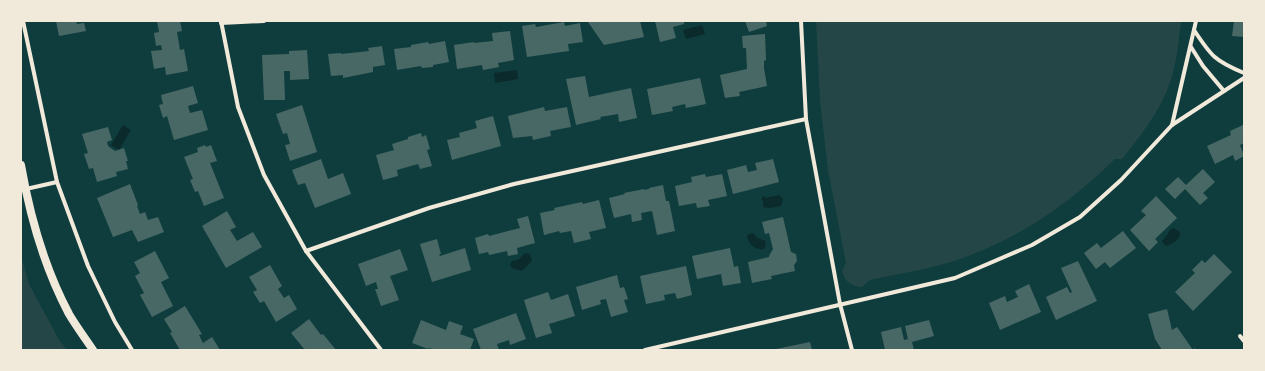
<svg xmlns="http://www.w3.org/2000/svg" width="1265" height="371" font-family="Lato,sans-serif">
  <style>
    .green { fill: #244646 }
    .water { fill: #0a2a2b }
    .building { fill: #486865 }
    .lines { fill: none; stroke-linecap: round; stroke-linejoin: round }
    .minor { stroke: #f1e9da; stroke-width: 4 }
    .secondary { stroke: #f1e9da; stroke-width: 8 }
  </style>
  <rect width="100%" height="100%" fill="#0f3d3e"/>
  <g class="green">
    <path d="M816,21H1181C1179,39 1177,59 1172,76C1163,108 1142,134 1122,159H1115C1067,206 1016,241 951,262C924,270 897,274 870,280L862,287C851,286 845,282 842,271L846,263L828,170L820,101Z"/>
    <polygon points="21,256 29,284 59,340 67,350 21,350"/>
  </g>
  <g class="water">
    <polygon points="702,25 705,34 686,39 683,30"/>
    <polygon points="517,70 518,79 495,83 494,73"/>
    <polygon points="123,125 131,130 119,150 111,145"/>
    <polygon points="779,195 783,199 781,206 769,208 763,207 763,201 761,199 764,196 766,198"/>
    <path d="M1173,228L1179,231C1183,238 1173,244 1166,246L1163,243L1162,241L1168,234L1169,231Z"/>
    <path d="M753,233L757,238L766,241L765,247L764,249C756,251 748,244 747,236L749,234Z"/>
    <path d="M525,253L530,254L532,261C530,263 523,270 521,271L512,268L510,265L512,261L518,260Z"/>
  </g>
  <g class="building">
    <polygon points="56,21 76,21 77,24 84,23 86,31 59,36"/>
    <polygon points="157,21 180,21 182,31 177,32 180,50 184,49 188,71 166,75 165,67 154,69 151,51 162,50 161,45 156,46 154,33 159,32"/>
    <polygon points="590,21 640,21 644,37 604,45 588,22"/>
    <polygon points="655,21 684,21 684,24 673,27 676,38 660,42"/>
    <polygon points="745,21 766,21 767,26 749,32"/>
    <polygon points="1234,21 1244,21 1244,37 1232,36"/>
    <polygon points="564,22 565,26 580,23 583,42 568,44 569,51 527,57 522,26 535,24 536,27"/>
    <polygon points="510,31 514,60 498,63 499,67 483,70 482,65 457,69 454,45 474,42 474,43 493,41 492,33"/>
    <polygon points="765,34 766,60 764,61 764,68 767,86 739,92 740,96 725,98 720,75 747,69 746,48 743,48 742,36"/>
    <polygon points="445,41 449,62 433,65 433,67 422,68 421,66 397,70 394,49 411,47 411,45 428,42 429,44"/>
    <polygon points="382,46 385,65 373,67 373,72 343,78 343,75 331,76 328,54 341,53 341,54 369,51 368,48"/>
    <polygon points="307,50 309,79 290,80 290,71 284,71 285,100 264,100 262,55 289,54 289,51"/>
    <polygon points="585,76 589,97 631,88 637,118 619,122 618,114 600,117 601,119 576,125 566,79"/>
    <polygon points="700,78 706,104 686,108 685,104 672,107 673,111 652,115 647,89"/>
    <polygon points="193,86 198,103 188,106 190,113 202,110 208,130 174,140 167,116 163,118 159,105 163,104 161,95"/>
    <polygon points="302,105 317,152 290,161 285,145 290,144 287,133 283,134 276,114"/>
    <polygon points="544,107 545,111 567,107 571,127 550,131 551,136 533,140 532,136 513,138 508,116"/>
    <polygon points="493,116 501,146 452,160 447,140 460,137 459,133 477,128 475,121"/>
    <polygon points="1243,125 1244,143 1240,145 1244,156 1235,161 1233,155 1215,164 1207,146 1231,135 1230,131"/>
    <polygon points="108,127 112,140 107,142 108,146 115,151 124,148 128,161 126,161 128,169 116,172 117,176 97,182 93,168 89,169 84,154 88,153 82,134"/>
    <polygon points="421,133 422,137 426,135 430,149 427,150 432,166 420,169 418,164 397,170 398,176 383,180 376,155 394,150 392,144 408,139 408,137"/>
    <polygon points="205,145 206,147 211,145 217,161 210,163 224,198 204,206 198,191 195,192 190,180 193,179 184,157 198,152 197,148"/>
    <polygon points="321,159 328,179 343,173 351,194 315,208 305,183 298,185 292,170"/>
    <polygon points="773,159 779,182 733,194 727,170 746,165 748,172 757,170 755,163"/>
    <polygon points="1203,169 1215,182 1203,193 1208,198 1200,205 1185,189 1175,199 1165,189 1178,177 1186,185"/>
    <polygon points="705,174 706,177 722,174 727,196 708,200 710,206 697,208 696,203 679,206 675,186 692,182 691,177"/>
    <polygon points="130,184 138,205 137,206 140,214 145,212 148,220 158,217 164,232 138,242 132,230 113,237 97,198"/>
    <polygon points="663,185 666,201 669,201 675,231 657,235 652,211 641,213 642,220 632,222 631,214 614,218 609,198 625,194 624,193 644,189 644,190 649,189 649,188"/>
    <polygon points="1156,196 1177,218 1155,239 1158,242 1149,251 1130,230 1146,215 1141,211"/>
    <polygon points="599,200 606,228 589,232 591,239 574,243 571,231 560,233 559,231 544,235 540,213 555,210 554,208 582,202 583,204"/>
    <polygon points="227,211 236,227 230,230 237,241 253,232 262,247 226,268 202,226"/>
    <polygon points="528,216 535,243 517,248 518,254 508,256 507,251 489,255 488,252 479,254 475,238 488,234 489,236 520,228 517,219"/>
    <polygon points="783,217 791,252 796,254 797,261 794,265 795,271 771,276 772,279 752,283 748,262 769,257 769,256 773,249 769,233 765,234 762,222"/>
    <polygon points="1123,231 1136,248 1110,268 1105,262 1096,269 1084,253 1097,243 1101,248"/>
    <polygon points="437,239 441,254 439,254 440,256 465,248 471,270 432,282 420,244"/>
    <polygon points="730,248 734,267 738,266 741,283 723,286 721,274 697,279 692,256"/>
    <polygon points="400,249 408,270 390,276 399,300 381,306 375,289 378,289 376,282 366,286 358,264"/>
    <polygon points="155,251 169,278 161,282 173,306 152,317 140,295 144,293 135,276 140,273 134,262"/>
    <polygon points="1214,254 1232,272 1193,311 1175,292 1195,273 1192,270 1202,260 1205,263"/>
    <polygon points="1078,261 1097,301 1056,320 1046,297 1067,287 1070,293 1072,292 1061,268"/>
    <polygon points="270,265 282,286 278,289 284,298 289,295 297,309 276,322 264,301 260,303 253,292 257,290 249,277"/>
    <polygon points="686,266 692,295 677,299 675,293 664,295 665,300 646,304 640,276"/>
    <polygon points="617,275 620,288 624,287 628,299 624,300 628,312 611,317 606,299 600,300 601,304 582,310 576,287"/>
    <polygon points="1029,284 1041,312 1000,330 989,303 1005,296 1007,302 1018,297 1015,291"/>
    <polygon points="548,292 551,300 568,294 575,316 549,324 552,333 536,338 524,300"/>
    <polygon points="185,306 202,334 199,335 203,343 212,337 220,350 180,350 170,333 172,332 164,319"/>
    <polygon points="1167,309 1172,330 1177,327 1193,350 1195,348 1196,350 1162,350 1155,339 1148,314"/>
    <polygon points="516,313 526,339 510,345 509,340 497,344 499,350 481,350 473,329"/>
    <polygon points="309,319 321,335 323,334 336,350 305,350 291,333"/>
    <polygon points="421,320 446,330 449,321 463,326 460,334 474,339 470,350 435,350 429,348 428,349 412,343"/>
    <polygon points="929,320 934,336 912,342 914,350 885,350 881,332 901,327 904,340 908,339 905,326"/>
    <polygon points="810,342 812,350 777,350 776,349"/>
  </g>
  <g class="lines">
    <g class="minor">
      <polyline points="23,21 57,182 88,266 115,322 132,350"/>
      <polyline points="221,21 238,107 264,175 306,251 381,350"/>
      <polyline points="801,21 806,119 840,304 852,350"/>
      <polyline points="221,23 264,21"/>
      <path d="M1194,30C1211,56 1215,61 1244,73"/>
      <polyline points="1191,47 1203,66 1224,91"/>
      <polyline points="1172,125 1196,21"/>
      <polyline points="26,189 57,182"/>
      <polyline points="306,251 429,208 514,184 806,119"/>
      <polyline points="1240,336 1244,341"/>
      <polyline points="645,350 955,278 1032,245 1080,217 1121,180 1172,125 1244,78"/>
    </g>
    <path class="secondary" d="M21,165C30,217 44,267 69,314C76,326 85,338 93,350"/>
  </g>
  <rect width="1265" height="371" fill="none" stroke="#f1e9da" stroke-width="44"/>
</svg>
